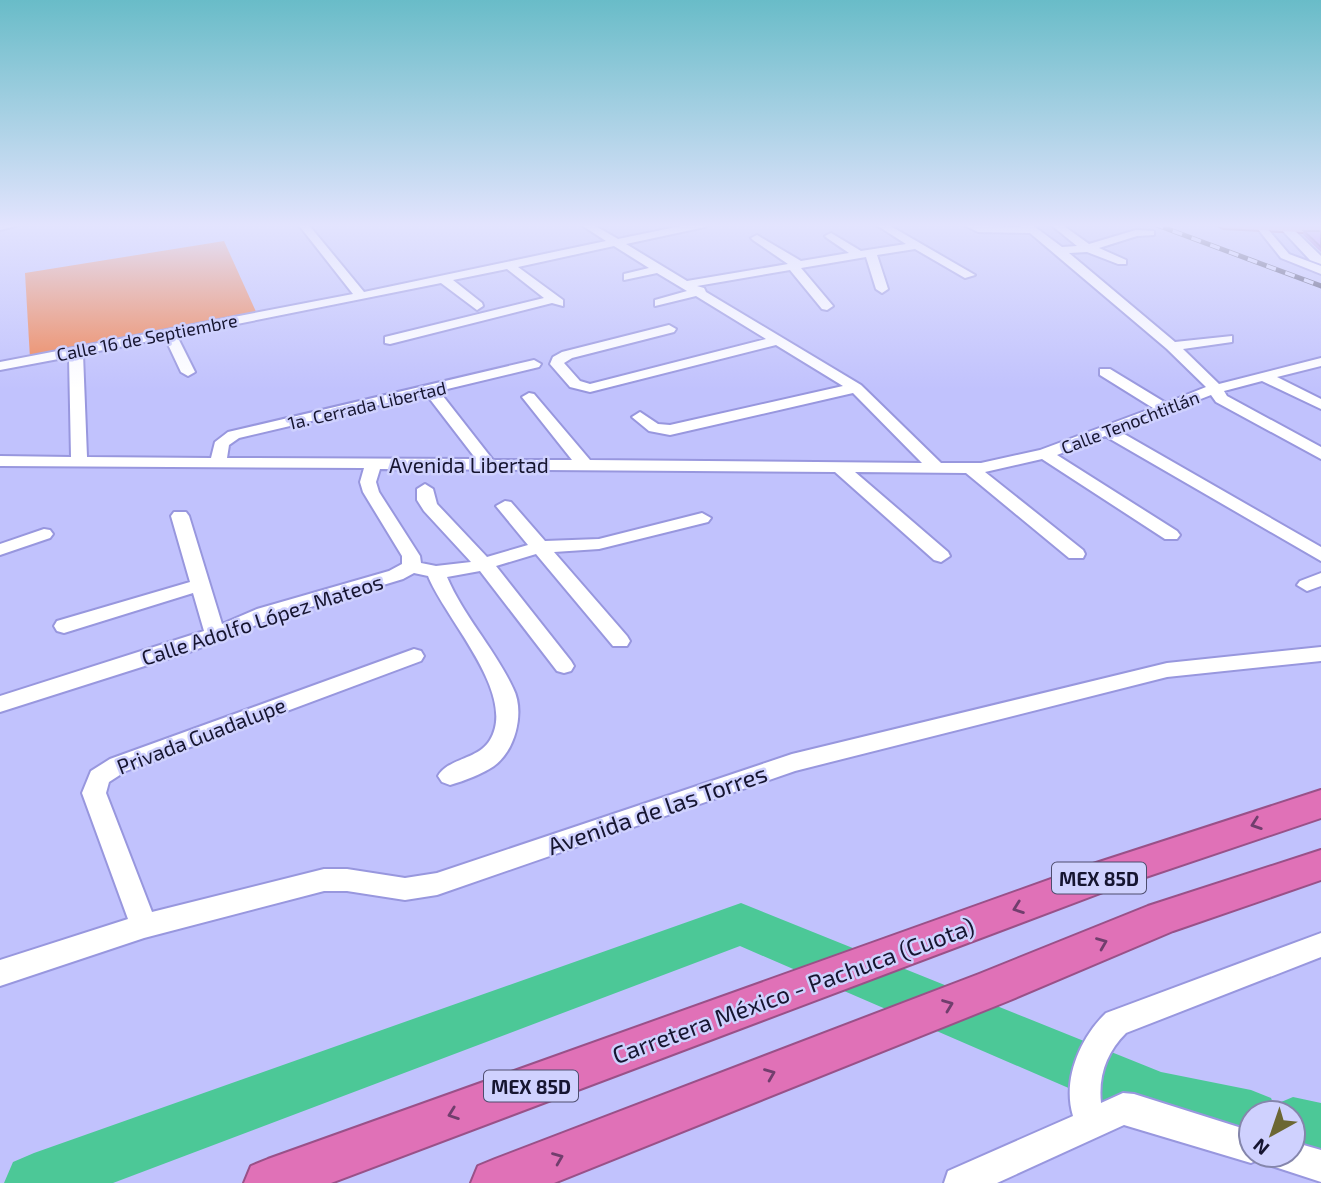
<svg xmlns="http://www.w3.org/2000/svg" width="1321" height="1183" font-family="'Exo 2',sans-serif">
  <style>
    .green { fill: #ef8455 }
    .lines { fill: none; stroke-linecap: round; stroke-linejoin: round }
    .river { fill: #4cc897; fill-rule: evenodd }
    .minor-casing { stroke: #9897de; stroke-width: 4 }
    .major-casing { stroke: #995188; stroke-width: 4 }
    .highway-casing { stroke: #995188; stroke-width: 4 }
    .minor { fill: #fff; fill-rule: evenodd }
    .major { fill: #ecaad4; fill-rule: evenodd }
    .highway { fill: #e071b7; fill-rule: evenodd }
    .rail-casing { stroke: #373657; stroke-width: 5 }
    .rail { stroke: #cfd1fe; stroke-width: 3.5; stroke-dasharray: 10; stroke-linecap: butt }
    .wall { fill: #a578da }
    .building { fill: #c08cfd; stroke: #8662b1; stroke-width: 2 }
    .oneway { stroke: #713e6d }
    .labels { text-anchor: middle; dominant-baseline: central; stroke-width: 5; stroke-linejoin: round; paint-order: stroke }
    .far-street-label { font-size: 18px; fill: #161530; stroke: #cfd1fe }
    .shield { fill: #cfd1fe; stroke: #4e4d6e; stroke-width: 2 }
    .shield-label { font-size: 19px; font-weight: bold; fill: #161530 }
    .street-label { font-size: 21px; fill: #161530; stroke: #cfd1fe }
    .near-street-label { font-size: 24px; fill: #161530; stroke: #cfd1fe }
  </style>
  <rect width="100%" height="100%" fill="#c1c2fd"/>
  <polygon class="green" points="224,241 257,314 30,358 25,273"/>
  <g class="lines">
    <polygon class="river" points="741,903 1161,1072 1251,1090 1271,1098 1274,1105 1293,1097 1321,1103 1321,1161 1293,1155 1293,1113 1251,1113 1251,1146 1161,1128 740,946 113,1183 4,1183 13,1162 34,1153"/>
    <g class="minor-casing">
      <g id="minor">
        <polygon points="0,224 23,224 0,230"/>
        <path d="M298,224H308L364,292L606,241L580,224H592L618,239L691,224H710L705,227L626,244L687,281L788,264L753,240L751,238L757,235L801,261L849,253L827,238L825,236L831,233L861,251L906,244L875,224H887L975,275L965,278L915,249L877,255L888,289L882,293L876,289L866,257L801,268L833,306L827,310L822,309L790,270L697,286L704,288L706,292L861,385L941,463H981L1040,450L1153,408L1100,375V369H1110L1166,403L1206,387L1167,349L1030,233L978,232L964,225L1021,227L1020,224H1031L1062,247L1077,246L1050,224H1061L1089,244L1136,230L1154,231V235L1137,236L1099,248L1126,260V264H1118L1087,252L1069,253L1175,342L1232,336V342L1183,349L1219,384L1321,358V366L1277,377L1321,399V409L1262,381L1224,391L1227,396L1321,447V459L1216,402L1211,395L1119,431L1321,547V561L1105,436L1057,455L1177,531L1180,535L1177,539H1165L1042,459L985,472L1083,550L1085,554L1083,558H1069L966,473L855,472L948,552L950,556L941,562L934,560L835,472L380,469L376,482L379,492L420,556L421,563L436,566L471,562L424,511L417,500V489L425,484L433,489L437,504L487,557L528,545L496,506L505,501L511,502L545,541L599,539L702,513L711,518L708,522L599,549L554,552L627,636L630,641L627,646H613L536,554L496,566L571,661L574,666L571,671L564,673L557,671L480,571L447,577C464,617 495,649 513,688C525,711 516,750 494,766C482,774 464,781 450,785L442,782L438,776C448,758 478,760 490,740C518,694 445,619 428,576L414,573L403,579L271,619L195,650L0,712V696L204,631L193,593L64,633L57,631L54,626L57,621L190,582L171,516L174,512H186L189,516L222,624L257,609L389,571L402,564V556L363,492L360,482L364,468L0,466V456L71,457L69,357L0,370V362L353,294ZM614,246L649,268L624,274V280L657,273L687,291L655,300V306L696,296L766,339L590,384L580,381L564,363L572,358L674,332L676,329L669,325L562,352L553,357L550,364L570,387L590,392L776,345L843,386L670,425L658,424L640,412L632,417L649,431L670,435L853,393L922,463L590,460L534,394L529,393L522,397L572,460H493L439,391L539,367L541,364L534,360L228,432L215,442L211,458L87,457L83,354L165,338L181,372L188,376L195,372L177,336L441,283L477,310L483,306L482,303L453,280L507,269L544,298L385,337V343L390,344L552,303L563,306V300L518,267ZM426,394L476,459L227,458L229,445L239,438Z"/>
        <polygon points="1254,224 1321,224 1321,230 1293,229 1321,256 1321,264 1310,260 1280,228 1266,227 1289,254 1321,266 1321,274 1281,258"/>
        <polygon points="44,529 50,530 53,534 50,538 0,555 0,544"/>
        <polygon points="1321,573 1321,586 1307,591 1297,585 1300,581"/>
        <polygon points="1321,647 1321,661 1167,677 795,771 437,895 405,900 347,891 324,891 144,938 0,986 0,960 128,919 82,793 91,771 110,759 414,649 421,651 424,656 421,661 126,771 109,782 106,793 152,912 324,869 347,869 405,878 437,873 792,754 1167,663"/>
        <path d="M1321,933V957L1126,1033C1107,1052 1098,1075 1101,1103L1123,1093L1134,1094L1251,1131V1155H1264L1262,1158L1251,1163L1124,1125L997,1183H944L948,1171L1073,1116C1062,1080 1080,1038 1106,1013Z"/>
        <polygon points="1293,1142 1321,1150 1321,1182 1272,1166 1267,1155 1293,1155"/>
      </g>
    </g>
    <g class="major-casing">
      <polygon id="major" points="1216,224 1321,225 1321,233 1223,228"/>
    </g>
    <g class="highway-casing">
      <g id="highway">
        <polygon points="1321,790 1321,818 1119,886 331,1183 244,1183 251,1166 268,1159 1093,864"/>
        <polygon points="1321,850 1321,880 1173,931 1008,1001 554,1183 471,1183 478,1166 495,1159 979,974 1148,906"/>
      </g>
    </g>
    <use href="#minor" class="minor"/>
    <use href="#major" class="major"/>
    <use href="#highway" class="highway"/>
    <g class="rail-casing">
      <polyline id="rail" points="1154,224 1321,286"/>
    </g>
    <use href="#rail" class="rail"/>
  </g>
  <polygon class="wall" points="1304,231 1321,231 1321,252 1303,235"/>
  <polygon class="building" points="1304,231 1321,231 1321,247"/>
  <defs><path id="oneway-chevron" d="M-2-3.5L2.5 0L-2 3.5" fill="none" stroke-width="1.6" stroke-linecap="round" stroke-linejoin="round" transform="scale(1.75)"/></defs>
  <g class="oneway">
    <use href="#oneway-chevron" transform="translate(1256 824) rotate(161)"/>
    <use href="#oneway-chevron" transform="translate(1018 908) rotate(160)"/>
    <use href="#oneway-chevron" transform="translate(1102 943) rotate(-22)"/>
    <use href="#oneway-chevron" transform="translate(948 1005) rotate(-21)"/>
    <use href="#oneway-chevron" transform="translate(770 1074) rotate(-22)"/>
    <use href="#oneway-chevron" transform="translate(453 1114) rotate(160)"/>
    <use href="#oneway-chevron" transform="translate(558 1158) rotate(-22)"/>
  </g>
  <linearGradient id="sky" x2="0" y2="1"><stop stop-color="#69bcc8"/><stop offset="0.58" stop-color="#e3e4fe"/><stop offset="1" stop-color="#e3e4fe" stop-opacity="0"/></linearGradient>
  <rect width="1321" height="389" fill="url(#sky)"/>
  <g class="labels">
    <g class="far-street-label">
      <text transform="translate(147 337) rotate(-11)">Calle 16 de Septiembre</text>
      <text transform="translate(367 405) rotate(-13)">1a. Cerrada Libertad</text>
      <text transform="translate(1130 422) rotate(-21)">Calle Tenochtitlán</text>
    </g>
    <g class="shield">
      <rect x="1052" y="862.5" width="94" height="31" rx="5"/>
      <rect x="484" y="1070.5" width="94" height="31" rx="5"/>
    </g>
    <g class="shield-label">
      <text x="1099" y="878">MEX 85D</text>
      <text x="531" y="1086">MEX 85D</text>
    </g>
    <g class="street-label">
      <text x="469" y="464">Avenida Libertad</text>
      <text transform="translate(262 619) rotate(-18)">Calle Adolfo López Mateos</text>
      <text transform="translate(201 735) rotate(-21)">Privada Guadalupe</text>
    </g>
    <g class="near-street-label">
      <text transform="translate(657 809) rotate(-19)">Avenida de las Torres</text>
      <text transform="translate(793 990) rotate(-20)">Carretera México - Pachuca (Cuota)</text>
    </g>
  </g>
  <g transform="translate(1272 1134) rotate(220)"><circle r="33" fill="#cfd1fe" stroke="#8586ac" stroke-width="2"/>
  <path d="M0-5L12 26L0 18L-12 26Z" fill="#6c6733"/>
  <text y="-10" font-size="19" font-weight="bold" text-anchor="middle" fill="#161530">N</text>
  </g>
</svg>
